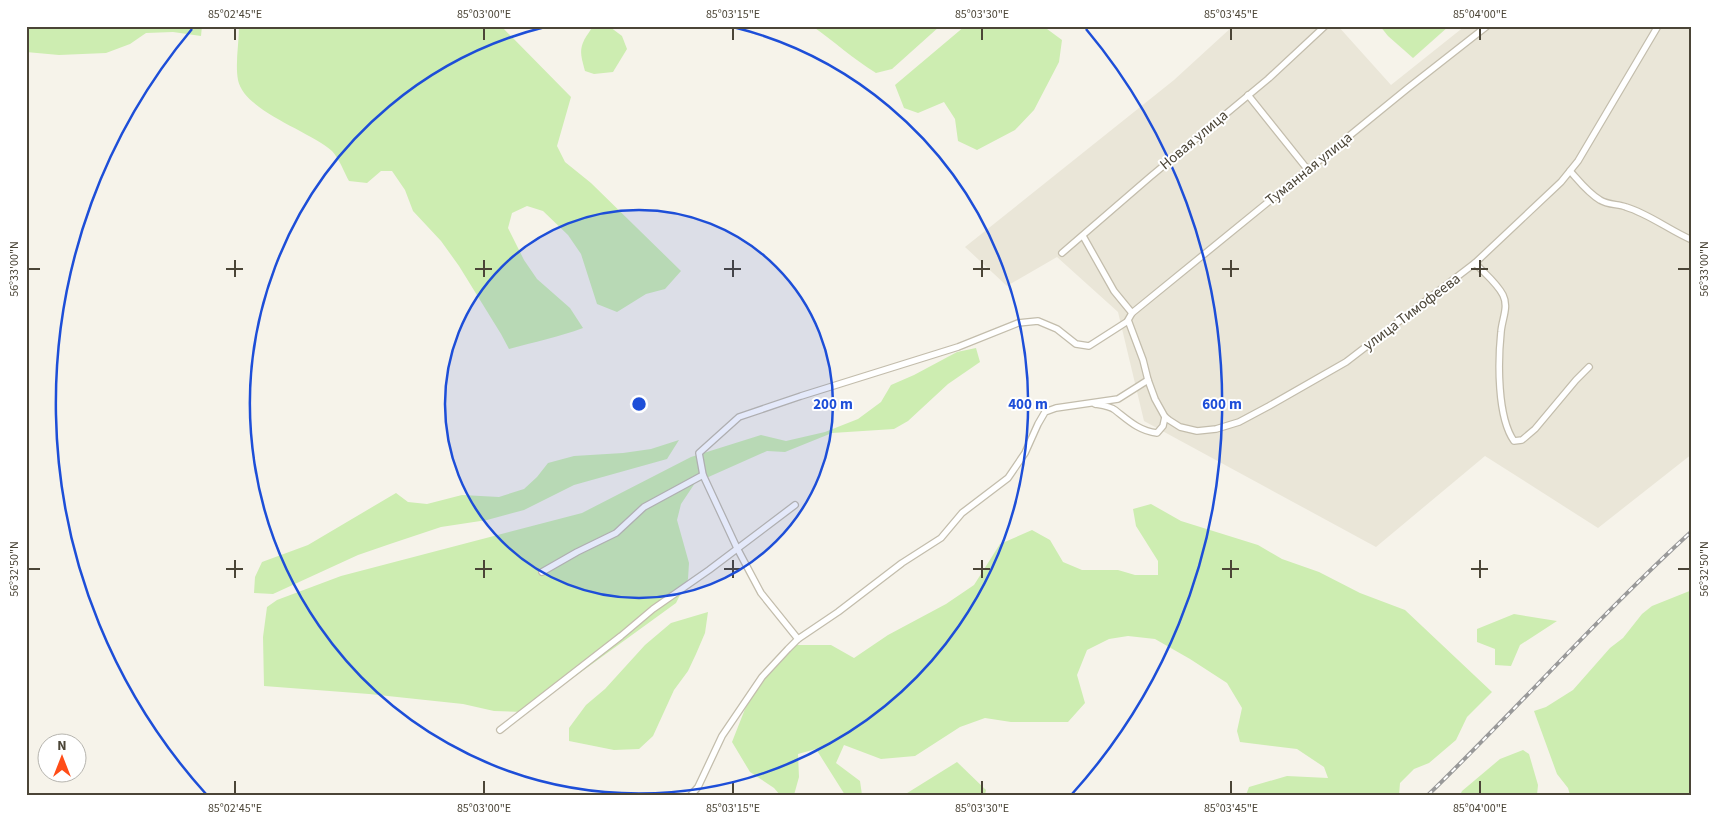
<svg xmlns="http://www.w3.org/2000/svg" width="1718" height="821" font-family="'Source Sans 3',sans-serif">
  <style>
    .residential { fill: #eae6d8 }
    .green { fill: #cdedb1 }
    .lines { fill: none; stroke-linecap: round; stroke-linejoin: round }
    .street-casing { stroke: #c3bdac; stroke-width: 8 }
    .street { stroke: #fff; stroke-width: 5.5 }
    .rail-casing { stroke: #999; stroke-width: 4 }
    .rail { stroke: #fff; stroke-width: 2; stroke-dasharray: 5.5; stroke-linecap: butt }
    .ticks { fill: none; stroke: #4b4537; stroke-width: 2 }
    .ring { fill: none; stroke: #1d4ed8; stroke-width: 2.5 }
    .labels { text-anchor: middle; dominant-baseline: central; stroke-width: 4; stroke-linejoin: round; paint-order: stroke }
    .street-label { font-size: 15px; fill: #4b4537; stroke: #fff }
    .centre { fill: #1d4ed8; stroke: #fff; stroke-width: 2.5 }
    .ring-label { font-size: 15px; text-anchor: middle; font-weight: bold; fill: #1d4ed8; stroke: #fff; stroke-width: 4; stroke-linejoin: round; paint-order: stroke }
    .neatline { fill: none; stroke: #4b4537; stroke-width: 2 }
    .ticks-label { font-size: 12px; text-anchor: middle; fill: #4b4537 }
  </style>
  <rect width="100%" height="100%" fill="#f6f3ea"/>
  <polygon class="residential" points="1233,26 1338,26 1391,85 1465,26 1692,26 1692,454 1598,528 1485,456 1376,547 1144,421 1118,312 1057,257 1007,286 965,247 1174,80"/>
  <g class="green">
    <polygon points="26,26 202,26 201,36 173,32 146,33 130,44 106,53 59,55 26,52"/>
    <path d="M239,26H501L571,97L557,146L565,162L591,183L681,271L665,289L646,294L617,312L597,304L581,254L568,235L543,211L527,206L512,213L508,228L524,260L537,279L570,308L583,328C559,337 534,342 509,349L501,334L459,266L441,241L413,211L405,190L392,171H381L367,183L349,181C344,172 339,158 332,151C310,131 244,111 238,80C235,63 239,44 239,26Z"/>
    <path d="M812,26H940L892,69L876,73C853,59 834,41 812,26Z"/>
    <polygon points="965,26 1043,26 1062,40 1059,62 1034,110 1015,130 977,150 958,141 955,119 944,102 918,113 904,108 895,85"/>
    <polygon points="1380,26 1449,26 1413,58 1388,36"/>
    <path d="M610,27L622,36L627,49L613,72L594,74L585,71C579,50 579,46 592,28Z"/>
    <polygon points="976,348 980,362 948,384 908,421 894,429 832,433 785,452 767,451 695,483 681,504 677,520 689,563 688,579 676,603 526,712 494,711 463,704 369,694 264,686 263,637 267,607 277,600 341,576 582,513 691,457 761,435 786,441 825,432 858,419 881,402 891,385 914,375 957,352"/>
    <polygon points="679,440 667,459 574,485 524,510 487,520 441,527 390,544 358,555 273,594 254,593 255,577 262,562 308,545 396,493 408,502 427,504 462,495 499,497 524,489 537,477 548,463 574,456 623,453 651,449"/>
    <polygon points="1151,504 1181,521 1258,545 1282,559 1319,572 1360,593 1405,610 1492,692 1467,717 1456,740 1429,763 1414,769 1400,783 1399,795 1246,795 1249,787 1287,776 1328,778 1324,767 1297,749 1240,742 1237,731 1242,708 1227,683 1190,659 1155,639 1128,636 1109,639 1087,650 1077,675 1085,703 1068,722 1011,722 985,718 960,727 915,756 881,759 844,745 836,763 860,781 862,795 845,795 816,749 798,754 799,777 794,795 780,795 774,788 750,772 732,742 745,709 768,666 796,645 831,645 854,658 888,635 946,604 974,585 1000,544 1032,530 1050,540 1063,562 1082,570 1118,570 1135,575 1158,575 1158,561 1136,526 1133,509"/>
    <polygon points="1692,590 1692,795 1570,795 1568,788 1557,774 1534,711 1546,707 1573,690 1610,648 1623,638 1642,614 1652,606"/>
    <polygon points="708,612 705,633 696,654 688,671 674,690 653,736 639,749 614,750 569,741 569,728 586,705 605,689 645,645 671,623"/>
    <polygon points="1514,614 1557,621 1520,645 1511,666 1495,665 1495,649 1477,642 1477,629"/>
    <polygon points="1523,750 1529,754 1538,785 1537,795 1460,795 1462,791 1500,759"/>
    <polygon points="957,762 986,790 985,795 904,795"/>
  </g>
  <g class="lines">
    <g class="street-casing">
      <g id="street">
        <polyline points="1487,26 1408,88 1132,313 1128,320 1143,360 1148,380 1155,399 1165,417 1169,420 1180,427 1197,431 1216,429 1239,422 1269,406 1346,362 1475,263 1561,182 1578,161 1658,26"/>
        <polyline points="1248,95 1308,170"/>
        <path d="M1570,171C1579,181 1588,193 1600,200C1608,205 1618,204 1626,207C1649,214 1669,230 1692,240"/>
        <polyline points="1083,236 1114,291 1132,313"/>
        <polyline points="1062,253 1150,177 1268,79 1325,26"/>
        <path d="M1475,263C1484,273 1497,283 1503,295C1509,307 1502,319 1501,332C1498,361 1497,417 1514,441L1522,440L1535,429L1576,380L1589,367"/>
        <path d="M1095,404C1101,405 1110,406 1115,410C1128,420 1139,431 1157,433L1163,426L1165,417"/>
        <polyline points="542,572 577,552 616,533 644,507 703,475"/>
        <polyline points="798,639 761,593 737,548 703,475 699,453 739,417 801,396 958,347 1018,323 1038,321 1057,329 1076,344 1089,346 1128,321"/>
        <polyline points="500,730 621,636 653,609 709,570 795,505"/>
        <polyline points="691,795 698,787 722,736 762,677 788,649 798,639 838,612 902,563 941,538 962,513 1008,478 1025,453 1038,424 1045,412 1056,408 1118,399 1148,380"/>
      </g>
    </g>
    <use href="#street" class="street"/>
    <g class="rail-casing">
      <path id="rail" d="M1428,795C1518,708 1600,615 1692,531"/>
    </g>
    <use href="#rail" class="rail"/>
  </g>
  <path class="ticks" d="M235,28V40M484,28V40M733,28V40M982,28V40M1231,28V40M1480,28V40M235,260V277M484,260V277M733,260V277M982,260V277M1231,260V277M1480,260V277M28,269H40M226,269H243M475,269H492M724,269H741M973,269H990M1222,269H1239M1471,269H1488M1678,269H1690M235,560V578M484,560V578M733,560V578M982,560V578M1231,560V578M1480,560V578M28,569H40M226,569H243M475,569H492M724,569H741M973,569H990M1222,569H1239M1471,569H1488M1678,569H1690M235,781V794M484,781V794M733,781V794M982,781V794M1231,781V794M1480,781V794"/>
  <circle cx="639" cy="404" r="194" fill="#1d4ed8" fill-opacity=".12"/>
  <g class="ring">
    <circle cx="639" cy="404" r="194"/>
    <path d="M733 27A389 389 0 1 1 545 27"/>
    <path d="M206 794A583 583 0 0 1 192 29M1086 29A583 583 0 0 1 1072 794"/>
  </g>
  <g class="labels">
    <g class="street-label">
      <text transform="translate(1194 140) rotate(-40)">Новая улица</text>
      <text transform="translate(1309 169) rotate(-39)">Туманная улица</text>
      <text transform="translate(1412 312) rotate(-37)">улица Тимофеева</text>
    </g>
  </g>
  <circle cx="639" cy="404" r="8" class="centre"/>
  <g class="ring-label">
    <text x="833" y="409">200 m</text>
    <text x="1028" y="409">400 m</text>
    <text x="1222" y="409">600 m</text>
  </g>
  <rect width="1718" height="821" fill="none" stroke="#ffffff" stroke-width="55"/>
  <g transform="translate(62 758)"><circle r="24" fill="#ffffff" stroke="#b7b5af"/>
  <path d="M0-4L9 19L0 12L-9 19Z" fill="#ff4d18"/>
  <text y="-8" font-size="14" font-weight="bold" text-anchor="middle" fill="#4b4537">N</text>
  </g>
  <rect x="28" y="28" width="1662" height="766" class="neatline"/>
  <g class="ticks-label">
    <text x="235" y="18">85°02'45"E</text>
    <text x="484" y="18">85°03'00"E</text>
    <text x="733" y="18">85°03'15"E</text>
    <text x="982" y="18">85°03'30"E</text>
    <text x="1231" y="18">85°03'45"E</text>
    <text x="1480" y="18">85°04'00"E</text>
    <text transform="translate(14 269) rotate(-90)" y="4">56°33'00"N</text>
    <text transform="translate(1704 269) rotate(-90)" y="4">56°33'00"N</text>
    <text transform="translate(14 569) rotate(-90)" y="4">56°32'50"N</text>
    <text transform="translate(1704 569) rotate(-90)" y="4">56°32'50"N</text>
    <text x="235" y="812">85°02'45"E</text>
    <text x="484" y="812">85°03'00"E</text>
    <text x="733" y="812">85°03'15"E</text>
    <text x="982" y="812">85°03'30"E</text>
    <text x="1231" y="812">85°03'45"E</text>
    <text x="1480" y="812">85°04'00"E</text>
  </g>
</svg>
